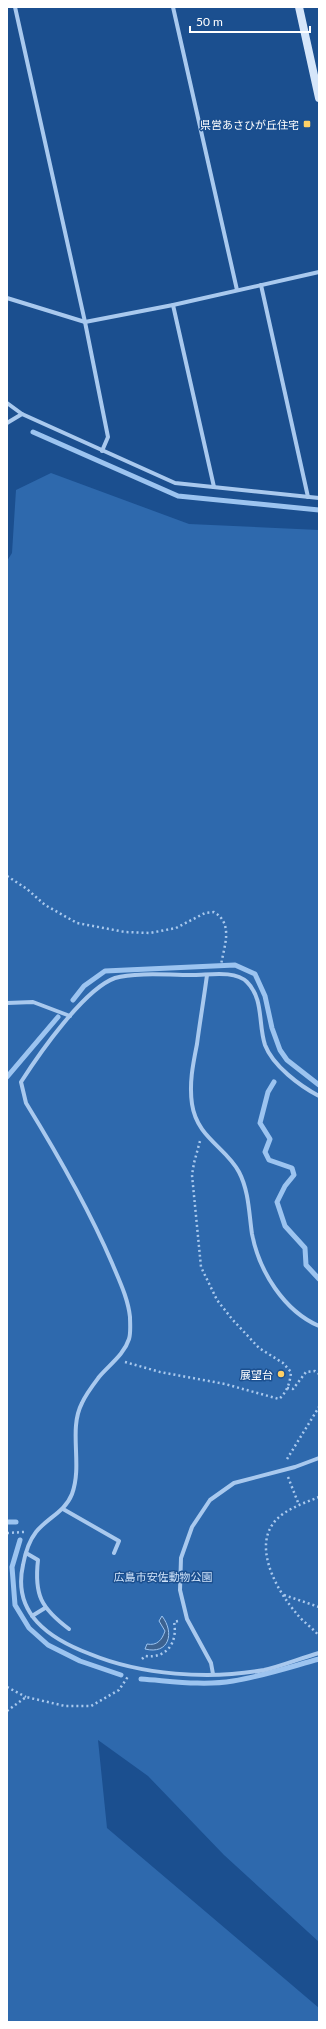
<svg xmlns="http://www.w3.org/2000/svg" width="326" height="2029" font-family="Lato,'Noto Sans JP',sans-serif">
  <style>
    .green { fill: #2e69ad }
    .water { fill: #3c6290; stroke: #9cc4f0 }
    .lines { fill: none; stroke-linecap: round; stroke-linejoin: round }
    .stream { stroke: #9cc4f0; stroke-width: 5 }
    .path { stroke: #a9c9ee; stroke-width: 2.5; stroke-dasharray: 2 3; stroke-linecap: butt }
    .street { stroke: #a9c9ee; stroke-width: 4 }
    .secondary { stroke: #d6e6fa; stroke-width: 8 }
    .poi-dot { fill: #ffd166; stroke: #1b4f8f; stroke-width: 1.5 }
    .labels { text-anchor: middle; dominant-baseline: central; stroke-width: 3; stroke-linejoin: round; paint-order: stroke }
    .poi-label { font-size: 11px; fill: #fff; stroke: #1b4f8f; text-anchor: end }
    .park-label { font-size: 11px; fill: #cfe3fa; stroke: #1b4f8f }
  </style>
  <rect width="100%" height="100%" fill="#1b4f8f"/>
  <polygon class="green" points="51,473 189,524 319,530 319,1942 224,1855 148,1776 98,1740 107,1828 319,2008 319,2022 7,2022 7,561 12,553 16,490"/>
  <path class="water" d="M162,1616C175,1633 169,1655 145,1649L147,1644C157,1646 162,1640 165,1631L159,1621Z"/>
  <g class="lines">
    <g class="stream">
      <polyline points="33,432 178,496 319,510"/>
      <polyline points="73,1000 84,986 105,971 235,965 255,974 265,996 272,1028 280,1050 287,1060 319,1085"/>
      <polyline points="7,1077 58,1017"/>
      <polyline points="274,1082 268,1092 260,1123 270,1139 265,1152 269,1160 292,1168 294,1175 285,1186 277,1202 285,1226 305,1248 306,1265 319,1279"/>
      <polyline points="7,1522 16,1522"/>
      <polyline points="20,1540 12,1567 15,1605 29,1628 48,1645 80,1661 121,1675"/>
      <path d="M141,1679C171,1681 203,1686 233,1681C263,1676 290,1667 319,1659"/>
    </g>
    <g class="path">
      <path d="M7,876L27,889L45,905L77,923L125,932L150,933L176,928L205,913L214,912C234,924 224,946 221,965"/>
      <path d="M125,1362L160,1372L225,1384L279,1399C287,1392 290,1383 291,1372L283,1363L259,1348L232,1319L217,1300L201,1267L192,1175L194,1163L200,1141"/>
      <polyline points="287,1388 293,1389 306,1372 315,1371 319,1374"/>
      <polyline points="287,1459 319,1407"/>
      <polyline points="288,1477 299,1505"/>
      <path d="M319,1497C307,1502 294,1506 283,1514C247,1539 276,1590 297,1614C303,1622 313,1628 319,1636"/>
      <polyline points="7,1533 24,1532"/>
      <polyline points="284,1595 319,1607"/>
      <path d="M142,1659L145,1656C167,1659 178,1642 174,1622L178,1621"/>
      <polyline points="7,1687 26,1697"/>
      <polyline points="7,1711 26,1697 65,1706 91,1706 119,1690 129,1675"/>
    </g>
    <g class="street">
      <polyline points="15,7 85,322 108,437 102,451"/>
      <polyline points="173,7 237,290"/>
      <polyline points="261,285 308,497"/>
      <polyline points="7,298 85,322 173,305 319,272"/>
      <polyline points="173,305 214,487"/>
      <polyline points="7,403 22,414 175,483 319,498"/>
      <polyline points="7,423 22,414"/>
      <path d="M207,975C204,998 200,1021 197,1044C193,1064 189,1083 192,1104C197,1138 226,1147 239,1172C249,1191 249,1214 252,1234C259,1271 284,1311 319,1326"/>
      <polyline points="7,1003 33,1002 70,1016"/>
      <path d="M319,1096C300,1086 273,1066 265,1045C258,1024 264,999 247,982C235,970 209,975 194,975C173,975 134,972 115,978C84,989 39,1054 21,1082L26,1103C58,1155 88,1207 112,1263C119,1280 128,1298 130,1317C130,1323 131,1333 129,1339C124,1355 109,1365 99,1377C93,1385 86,1394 82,1403C68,1430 83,1464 72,1494C65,1512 47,1518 36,1532C29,1541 25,1554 23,1565C12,1614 50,1639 90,1654C141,1675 209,1680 264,1670C282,1666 301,1658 319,1653"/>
      <polyline points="63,1509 119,1541 114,1553"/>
      <path d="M26,1553L38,1560C34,1595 41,1608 69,1629"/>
      <polyline points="32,1616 45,1608"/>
      <polyline points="213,1674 211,1663 187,1619 180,1590 181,1558 192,1527 210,1500 234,1483 295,1467 319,1458"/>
    </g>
    <polyline class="secondary" points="299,7 319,98"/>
  </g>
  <g class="poi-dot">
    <rect x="303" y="120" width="8" height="8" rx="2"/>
    <circle cx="281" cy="1374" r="4"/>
  </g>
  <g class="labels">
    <g class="poi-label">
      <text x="299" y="124">県営あさひが丘住宅</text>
      <text x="273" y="1374">展望台</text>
    </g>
    <g class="park-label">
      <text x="163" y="1576">広島市安佐動物公園</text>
    </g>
  </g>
  <rect width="326" height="2029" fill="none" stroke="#ffffff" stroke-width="16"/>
  <path d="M190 26v6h120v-6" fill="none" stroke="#ffffff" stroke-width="2"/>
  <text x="196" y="26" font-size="12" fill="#ffffff" stroke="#1b4f8f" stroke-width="3" paint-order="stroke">50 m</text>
</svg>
